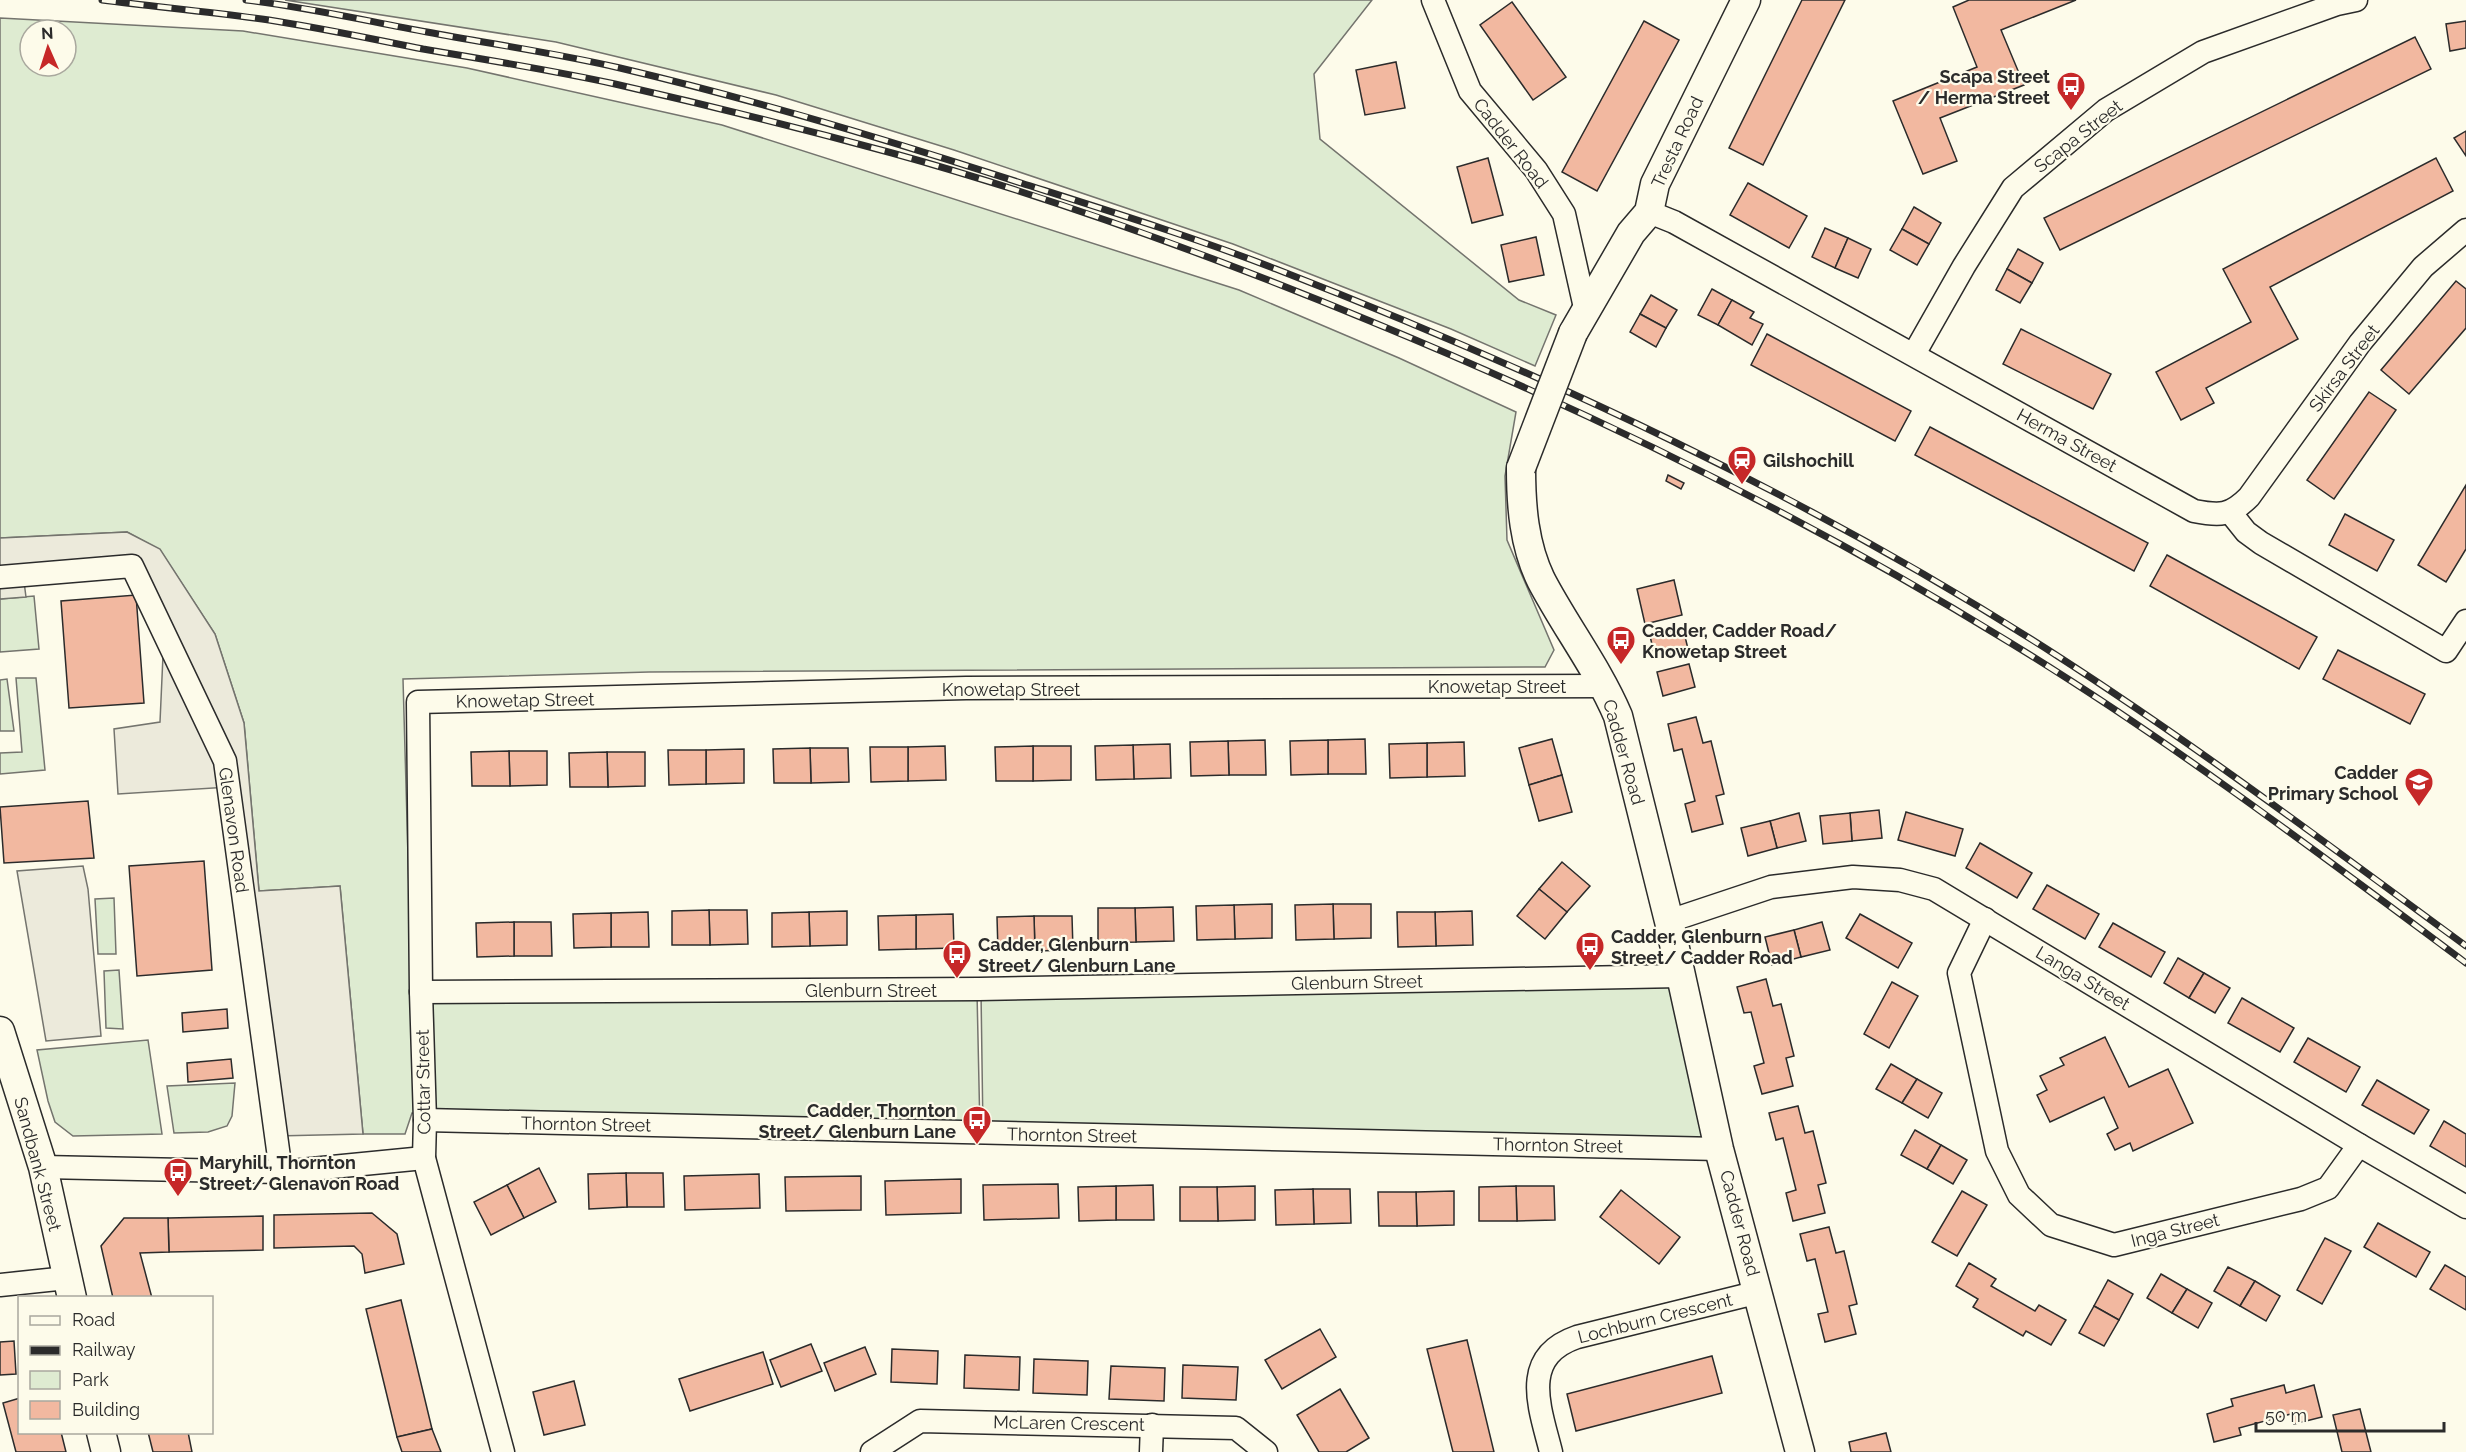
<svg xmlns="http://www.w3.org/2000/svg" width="2466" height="1452" font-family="Raleway,sans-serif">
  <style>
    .green { fill: #deebd1; stroke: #74746e; stroke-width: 1.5; fill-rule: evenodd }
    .parking { fill: #eceadb; stroke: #74746e; stroke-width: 1.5 }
    .building { fill: #f2b8a0; stroke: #2b2b2b; stroke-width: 1.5 }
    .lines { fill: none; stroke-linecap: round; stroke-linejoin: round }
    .minor-casing { stroke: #2b2b2b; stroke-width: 25 }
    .tertiary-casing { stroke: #2b2b2b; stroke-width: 31 }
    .minor { stroke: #fdfbea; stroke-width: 22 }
    .tertiary { stroke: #fdfbea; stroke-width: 28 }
    .rail-casing { stroke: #2b2b2b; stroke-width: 7 }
    .rail { stroke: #fdfbea; stroke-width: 4.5; stroke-dasharray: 14; stroke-linecap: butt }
    .tertiary-bridge-casing { stroke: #2b2b2b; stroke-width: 31; stroke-linecap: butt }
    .tertiary-bridge { stroke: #fdfbea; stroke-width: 28 }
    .labels { text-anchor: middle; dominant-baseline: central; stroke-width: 4.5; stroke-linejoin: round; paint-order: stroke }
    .poi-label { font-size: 18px; font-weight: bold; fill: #2b2b2b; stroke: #fdfbea; text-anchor: start }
    .street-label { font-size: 18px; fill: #2b2b2b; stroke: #fdfbea }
  </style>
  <rect width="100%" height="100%" fill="#fdfbea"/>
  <g class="green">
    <polygon points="285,0 1372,0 1314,74 1320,139 1519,300 1556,315 1535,366 1451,329 1233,244 954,150 776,95 556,42"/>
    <path d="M0,18L243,31L467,68L722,125L1239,290L1399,358L1516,412L1505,476L1507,540L1554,650L1545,667L649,672L403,679L412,998L977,992L980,1131L412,1113L405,1134H363L340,886L259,891L244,723L215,634L160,550L127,532L0,538ZM30,30H66V66H30Z"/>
    <polygon points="34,596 39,649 0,652 0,599"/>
    <polygon points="16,678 36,678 45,770 0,774 0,753 22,752"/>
    <polygon points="7,679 14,731 0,731 0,680"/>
    <polygon points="114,898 116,954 98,954 95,899"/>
    <polygon points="119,970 123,1029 106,1028 104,971"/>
    <polygon points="1675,978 1714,1143 983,1131 981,992"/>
    <polygon points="148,1040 162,1134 73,1136 55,1122 48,1101 37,1050"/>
    <polygon points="235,1083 232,1116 227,1126 208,1132 174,1133 167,1086"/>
  </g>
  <g class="parking">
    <polygon points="127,532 160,549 215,634 244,723 259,891 340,886 363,1134 276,1136 229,787 118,794 114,729 160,722 164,633 132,566 23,574 26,597 0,599 0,538"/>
    <polygon points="83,866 88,889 101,1036 46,1041 17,871"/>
  </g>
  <g class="building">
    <polygon points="1802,0 1845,0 1763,165 1729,148"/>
    <polygon points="1969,0 2076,0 2001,30 2024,85 1940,118 1957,161 1923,174 1893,101 1977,67 1953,7"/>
    <polygon points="1512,2 1566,77 1533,100 1480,25"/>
    <polygon points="1644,21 1679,40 1597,191 1562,172"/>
    <polygon points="2466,21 2466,48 2450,51 2446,24"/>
    <polygon points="2415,37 2431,69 2060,250 2044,218"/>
    <polygon points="1396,62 1405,108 1365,115 1356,70"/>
    <polygon points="2466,131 2466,156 2454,138"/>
    <polygon points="1488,158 1503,215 1472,223 1457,167"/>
    <polygon points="2436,158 2453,191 2270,287 2298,339 2206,388 2214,403 2181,420 2156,372 2251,322 2223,269"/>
    <polygon points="1748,183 1807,216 1789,248 1730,215"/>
    <polygon points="1914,207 1941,223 1929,244 1902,229"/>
    <polygon points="1825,228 1848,238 1835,268 1812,257"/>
    <polygon points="1902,229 1929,244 1917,265 1890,250"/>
    <polygon points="1536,237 1544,275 1509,282 1501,245"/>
    <polygon points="1848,238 1871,249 1858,278 1835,268"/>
    <polygon points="2018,249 2043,263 2032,283 2007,269"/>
    <polygon points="2007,269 2032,283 2020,303 1996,290"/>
    <polygon points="2456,281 2466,289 2466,328 2409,394 2381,370"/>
    <polygon points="1712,289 1732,300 1718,325 1698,315"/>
    <polygon points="1651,295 1677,310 1666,328 1640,314"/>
    <polygon points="1732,300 1754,312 1750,318 1763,324 1752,345 1718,325"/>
    <polygon points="1640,314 1666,328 1656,347 1630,332"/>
    <polygon points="2021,329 2111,374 2093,409 2003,364"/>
    <polygon points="1767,334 1911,411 1895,441 1751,365"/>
    <polygon points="2369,392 2396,410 2334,499 2307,480"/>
    <polygon points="1930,427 2148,543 2134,571 1915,455"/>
    <polygon points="1668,475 1684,483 1681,489 1666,481"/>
    <polygon points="2466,485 2466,549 2446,582 2418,565"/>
    <polygon points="2345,514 2394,540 2377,571 2329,545"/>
    <polygon points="2167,555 2317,637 2299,669 2150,586"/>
    <polygon points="1674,580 1682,615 1645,624 1637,589"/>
    <polygon points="136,595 144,703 69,708 61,601"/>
    <polygon points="1683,628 1688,649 1655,657 1650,636"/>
    <polygon points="2338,650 2425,694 2410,724 2323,679"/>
    <polygon points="1689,664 1695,687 1663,696 1657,672"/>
    <polygon points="1696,717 1703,743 1711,741 1724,794 1716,796 1723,824 1692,832 1685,804 1695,801 1682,749 1674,751 1668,724"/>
    <polygon points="1365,739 1366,774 1328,774 1328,740"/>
    <polygon points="1552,739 1562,775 1529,785 1519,748"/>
    <polygon points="1265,740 1266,775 1229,775 1228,741"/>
    <polygon points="1328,740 1328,774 1291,775 1290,741"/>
    <polygon points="1228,741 1229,775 1191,776 1190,742"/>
    <polygon points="1464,742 1465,776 1427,777 1427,743"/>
    <polygon points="1427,743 1427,777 1390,778 1389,744"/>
    <polygon points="1170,744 1171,778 1134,779 1133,745"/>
    <polygon points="1133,745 1134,779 1096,780 1095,746"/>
    <polygon points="945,746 946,780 908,781 908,747"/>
    <polygon points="1033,746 1071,746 1071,780 1033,781"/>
    <polygon points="1033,746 1033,781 996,781 995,747"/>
    <polygon points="870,747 908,747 908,781 871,782"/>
    <polygon points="810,748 848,748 849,782 811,783"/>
    <polygon points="810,748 811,783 774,783 773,749"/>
    <polygon points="744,749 744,783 706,784 706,750"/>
    <polygon points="668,750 706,750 706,784 669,785"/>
    <polygon points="509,751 547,751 547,785 510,786"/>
    <polygon points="509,751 510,786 472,786 471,752"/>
    <polygon points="607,752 645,752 645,786 608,787"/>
    <polygon points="607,752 608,787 570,787 569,753"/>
    <polygon points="1562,775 1572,812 1539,821 1529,785"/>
    <polygon points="88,801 94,858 4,863 0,807"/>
    <polygon points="1879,810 1882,838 1852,841 1850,813"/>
    <polygon points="1906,812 1963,829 1955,856 1898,840"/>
    <polygon points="1799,813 1806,841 1777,848 1770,821"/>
    <polygon points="1850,813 1852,841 1823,844 1820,816"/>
    <polygon points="1770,821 1777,848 1748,856 1741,828"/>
    <polygon points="1980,843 2032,873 2017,898 1966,868"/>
    <polygon points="204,861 212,970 137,976 129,866"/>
    <polygon points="1562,862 1590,886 1567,912 1539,889"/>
    <polygon points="2047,885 2099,914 2085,939 2033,909"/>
    <polygon points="1539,889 1567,912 1545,939 1517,916"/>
    <polygon points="1272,904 1272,938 1235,939 1234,905"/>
    <polygon points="1333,904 1371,904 1371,938 1334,939"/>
    <polygon points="1333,904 1334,939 1296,940 1295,905"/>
    <polygon points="1234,905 1235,939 1197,940 1196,906"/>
    <polygon points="1173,907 1174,941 1136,942 1135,908"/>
    <polygon points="1098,908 1135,908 1136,942 1098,943"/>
    <polygon points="709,910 747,910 748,944 710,945"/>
    <polygon points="709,910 710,945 672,945 672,911"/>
    <polygon points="847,911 847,945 810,946 809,912"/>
    <polygon points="1472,911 1473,945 1436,946 1435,912"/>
    <polygon points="648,912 649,947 611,947 611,913"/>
    <polygon points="809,912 810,946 772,947 772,913"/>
    <polygon points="1397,912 1435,912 1436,946 1398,947"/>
    <polygon points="611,913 611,947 574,948 573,914"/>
    <polygon points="953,914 954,948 916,949 916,915"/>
    <polygon points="1860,914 1912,943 1898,968 1846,938"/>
    <polygon points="916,915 916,949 879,950 878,916"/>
    <polygon points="1034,916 1072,916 1073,950 1035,951"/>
    <polygon points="1034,916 1035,951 998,951 997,917"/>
    <polygon points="514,922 551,922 552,956 514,956"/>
    <polygon points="514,922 514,956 477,957 476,923"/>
    <polygon points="1822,922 1830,950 1801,957 1794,930"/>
    <polygon points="2113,923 2165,952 2151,977 2099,947"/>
    <polygon points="1794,930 1801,957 1772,965 1765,937"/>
    <polygon points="2178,958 2204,973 2189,998 2164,983"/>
    <polygon points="2204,973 2230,988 2215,1013 2189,998"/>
    <polygon points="1766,979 1773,1006 1781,1004 1794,1056 1786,1058 1793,1086 1762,1094 1754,1066 1764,1063 1751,1012 1744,1013 1737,987"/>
    <polygon points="1892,982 1918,996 1889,1048 1864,1034"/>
    <polygon points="2242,998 2294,1028 2280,1052 2228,1023"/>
    <polygon points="227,1009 228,1028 183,1032 182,1013"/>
    <polygon points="2105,1037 2129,1087 2168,1069 2193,1123 2133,1151 2130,1143 2115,1150 2107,1134 2118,1128 2104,1097 2050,1122 2037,1095 2047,1090 2040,1076 2064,1065 2060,1058"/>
    <polygon points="2308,1038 2360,1067 2346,1092 2294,1062"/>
    <polygon points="231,1059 233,1078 188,1082 187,1063"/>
    <polygon points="1891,1064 1917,1079 1902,1103 1876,1089"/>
    <polygon points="1917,1079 1942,1093 1928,1118 1902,1103"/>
    <polygon points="2377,1080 2429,1110 2414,1134 2362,1105"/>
    <polygon points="1798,1106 1805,1133 1813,1131 1826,1183 1818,1185 1825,1213 1793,1221 1786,1193 1796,1190 1783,1138 1776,1140 1769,1113"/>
    <polygon points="2444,1121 2466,1134 2466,1167 2430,1146"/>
    <polygon points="1915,1130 1941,1145 1927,1169 1901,1155"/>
    <polygon points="1941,1145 1967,1160 1953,1184 1927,1169"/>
    <polygon points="539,1168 556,1202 524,1218 507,1185"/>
    <polygon points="626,1173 663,1173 664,1207 627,1207"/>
    <polygon points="626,1173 627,1207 589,1209 588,1174"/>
    <polygon points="759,1174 760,1208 685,1210 684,1176"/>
    <polygon points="861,1176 861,1210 786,1211 785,1177"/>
    <polygon points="961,1179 961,1213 886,1215 885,1181"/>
    <polygon points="1058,1184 1059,1218 984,1220 983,1185"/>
    <polygon points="507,1185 524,1218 491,1235 474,1202"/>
    <polygon points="1153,1185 1154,1220 1116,1220 1116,1186"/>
    <polygon points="1116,1186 1116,1220 1079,1221 1078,1187"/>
    <polygon points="1255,1186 1255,1220 1218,1221 1217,1187"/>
    <polygon points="1516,1186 1554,1186 1555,1220 1517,1221"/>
    <polygon points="1516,1186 1517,1221 1479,1221 1479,1187"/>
    <polygon points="1180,1187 1217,1187 1218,1221 1180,1221"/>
    <polygon points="1313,1189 1350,1189 1351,1223 1314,1224"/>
    <polygon points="1313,1189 1314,1224 1276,1225 1275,1190"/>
    <polygon points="1621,1190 1680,1237 1659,1264 1600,1217"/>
    <polygon points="1454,1191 1454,1225 1417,1226 1416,1192"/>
    <polygon points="1962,1191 1987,1205 1957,1256 1932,1242"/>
    <polygon points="1378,1192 1416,1192 1417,1226 1379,1226"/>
    <polygon points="372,1213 397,1234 404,1264 365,1273 362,1254 354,1246 274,1248 274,1215"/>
    <polygon points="263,1216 263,1250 169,1252 168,1218"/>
    <polygon points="124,1218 168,1218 169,1252 140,1253 152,1298 113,1298 101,1246"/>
    <polygon points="2378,1223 2430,1252 2416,1277 2364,1247"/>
    <polygon points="1829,1227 1836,1253 1844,1251 1857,1304 1849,1306 1856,1334 1825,1342 1818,1314 1828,1312 1815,1259 1807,1261 1800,1234"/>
    <polygon points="2325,1238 2351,1251 2322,1304 2297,1290"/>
    <polygon points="1969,1263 1996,1279 1991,1286 2035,1311 2039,1305 2066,1320 2051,1345 2026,1331 2023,1336 1973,1307 1978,1299 1956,1286"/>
    <polygon points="2445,1265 2466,1277 2466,1310 2430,1289"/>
    <polygon points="2228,1267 2255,1281 2240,1306 2214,1291"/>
    <polygon points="2161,1274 2187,1289 2172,1313 2147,1298"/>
    <polygon points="2108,1280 2133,1294 2119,1320 2094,1306"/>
    <polygon points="2255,1281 2280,1296 2266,1321 2240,1306"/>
    <polygon points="2187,1289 2212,1303 2198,1328 2172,1313"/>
    <polygon points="401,1300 432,1429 397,1437 366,1309"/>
    <polygon points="2094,1306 2119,1320 2104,1346 2079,1333"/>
    <polygon points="1320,1329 1336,1357 1282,1389 1265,1360"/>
    <polygon points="1467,1340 1494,1452 1453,1452 1427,1349"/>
    <polygon points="14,1341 16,1374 0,1375 0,1342"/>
    <polygon points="811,1344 822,1371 781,1387 770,1360"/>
    <polygon points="865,1347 876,1374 835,1391 824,1363"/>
    <polygon points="892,1349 938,1351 937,1384 891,1382"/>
    <polygon points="763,1352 773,1384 690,1411 679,1379"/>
    <polygon points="965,1355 1020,1357 1019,1390 964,1388"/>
    <polygon points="1712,1356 1722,1393 1576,1431 1567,1394"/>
    <polygon points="1034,1359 1088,1361 1087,1395 1033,1393"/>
    <polygon points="1183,1365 1238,1367 1236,1400 1182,1398"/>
    <polygon points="1111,1366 1165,1368 1164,1401 1109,1399"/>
    <polygon points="574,1381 585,1425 544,1435 533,1392"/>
    <polygon points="2284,1385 2286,1393 2314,1385 2322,1417 2294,1424 2291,1414 2239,1428 2241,1435 2214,1442 2207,1414 2233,1406 2231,1399"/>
    <polygon points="1340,1389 1369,1438 1346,1452 1319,1452 1297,1415"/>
    <polygon points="20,1398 20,1432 61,1432 66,1452 16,1452 3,1403"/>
    <polygon points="2360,1409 2371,1452 2342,1452 2333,1415"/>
    <polygon points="432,1429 441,1452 402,1452 397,1437"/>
    <polygon points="148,1432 188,1432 192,1452 153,1452"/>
    <polygon points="1886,1433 1891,1452 1851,1452 1849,1442"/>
  </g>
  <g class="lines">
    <g class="minor-casing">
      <g id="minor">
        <polyline points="1433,0 1470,91 1536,170 1564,214 1586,312"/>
        <path d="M1649,212L1674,222L2194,511C2220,516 2230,516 2249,497L2360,343L2423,267L2466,230"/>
        <polyline points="1914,354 1964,266 2013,188 2106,110 2203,52 2337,4 2356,0"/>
        <polyline points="2230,512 2246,532 2261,543 2446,651 2466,621"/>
        <polyline points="0,577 132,566 225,761 281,1172"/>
        <polyline points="1985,919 1959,973 1997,1151 2019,1195 2051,1225 2114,1245 2301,1199 2328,1188 2359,1145"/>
        <polyline points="1669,921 1771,887 1853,877 1900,880 1934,889 2359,1145 2466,1207"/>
        <polyline points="421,992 979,989 1680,976"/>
        <polyline points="425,1120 1719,1149"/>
        <polyline points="43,1167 281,1172 424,1158"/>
        <polyline points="0,1285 67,1278"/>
        <polyline points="503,1452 424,1158 425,1120 421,992 418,702 966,688 1605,686"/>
        <polyline points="872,1452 920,1421 1236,1428 1266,1452"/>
        <polyline points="1151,1452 1152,1425"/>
        <path d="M1551,1452C1540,1408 1519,1357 1577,1337L1759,1292"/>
      </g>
    </g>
    <g class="tertiary-casing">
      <g id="tertiary">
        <polyline points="1573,333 1631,233 1649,212 1655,184 1746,0"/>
        <path d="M1521,468C1521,506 1524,545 1541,580C1565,626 1597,667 1618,716L1669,921L1719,1149L1800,1452"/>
        <polyline points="0,1031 43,1167 72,1298"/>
        <polyline points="101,1432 106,1452"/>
      </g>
    </g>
    <use href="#minor" class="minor"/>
    <use href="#tertiary" class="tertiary"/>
    <g class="rail-casing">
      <g id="rail">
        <path d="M102,0C157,7 214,12 269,20C321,28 372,39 423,49C487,60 551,70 615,84C707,105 800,128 892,153C1055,198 1215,257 1370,321C1591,412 1806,517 2009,642C2168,739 2317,852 2466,963"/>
        <path d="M246,0C306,7 367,21 427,32C491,44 556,53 620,68C756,100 888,140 1021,183C1106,210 1193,237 1276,269C1546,374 1812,498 2056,655C2197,746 2331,847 2466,946"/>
      </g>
    </g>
    <use href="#rail" class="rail"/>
    <g class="tertiary-bridge-casing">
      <polyline id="tertiary-bridge" points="1521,468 1573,333"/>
    </g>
    <use href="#tertiary-bridge" class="tertiary-bridge"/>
  </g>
  <defs>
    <g id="bus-pin" transform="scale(1.5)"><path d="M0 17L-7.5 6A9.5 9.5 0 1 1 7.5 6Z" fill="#c62828" stroke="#fdfbea"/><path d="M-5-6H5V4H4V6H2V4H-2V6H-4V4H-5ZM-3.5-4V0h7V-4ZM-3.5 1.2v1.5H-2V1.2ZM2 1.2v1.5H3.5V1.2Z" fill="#fff"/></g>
    <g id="station-pin" transform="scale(1.5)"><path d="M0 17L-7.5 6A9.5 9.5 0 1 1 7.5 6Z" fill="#c62828" stroke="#fdfbea"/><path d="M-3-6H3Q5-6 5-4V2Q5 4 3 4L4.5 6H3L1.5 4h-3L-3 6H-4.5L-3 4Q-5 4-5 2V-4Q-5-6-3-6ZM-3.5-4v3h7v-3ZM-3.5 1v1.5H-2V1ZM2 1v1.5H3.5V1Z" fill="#fff"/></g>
    <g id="school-pin" transform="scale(1.5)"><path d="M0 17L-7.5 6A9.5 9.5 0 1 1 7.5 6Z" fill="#c62828" stroke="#fdfbea"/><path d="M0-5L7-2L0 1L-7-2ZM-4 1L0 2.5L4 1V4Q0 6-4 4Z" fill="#fff"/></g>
  </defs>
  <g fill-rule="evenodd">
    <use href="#bus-pin" x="2071" y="86"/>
    <use href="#station-pin" x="1742" y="460"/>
    <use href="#bus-pin" x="1621" y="640"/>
    <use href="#school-pin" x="2419" y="782"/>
    <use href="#bus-pin" x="1590" y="946"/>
    <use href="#bus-pin" x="957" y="954"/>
    <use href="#bus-pin" x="977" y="1120"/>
    <use href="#bus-pin" x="178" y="1172"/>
  </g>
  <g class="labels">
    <g class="poi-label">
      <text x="2050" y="76" text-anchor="end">Scapa Street<tspan x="2050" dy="21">/ Herma Street</tspan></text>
      <text x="1763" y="460">Gilshochill</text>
      <text x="1642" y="630">Cadder, Cadder Road/<tspan x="1642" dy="21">Knowetap Street</tspan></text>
      <text x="2398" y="772" text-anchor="end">Cadder<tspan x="2398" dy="21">Primary School</tspan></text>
      <text x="1611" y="936">Cadder, Glenburn<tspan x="1611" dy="21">Street/ Cadder Road</tspan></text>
      <text x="978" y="944">Cadder, Glenburn<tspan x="978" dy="21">Street/ Glenburn Lane</tspan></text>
      <text x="956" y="1110" text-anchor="end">Cadder, Thornton<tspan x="956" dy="21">Street/ Glenburn Lane</tspan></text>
      <text x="199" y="1162">Maryhill, Thornton<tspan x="199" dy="21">Street/ Glenavon Road</tspan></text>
    </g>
    <g class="street-label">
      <text transform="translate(2078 136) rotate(-38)">Scapa Street</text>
      <text transform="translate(1677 142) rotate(-65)">Tresta Road</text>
      <text transform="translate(1511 143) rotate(52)">Cadder Road</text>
      <text transform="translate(2344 368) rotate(-53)">Skirsa Street</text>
      <text transform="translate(2067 440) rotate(29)">Herma Street</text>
      <text x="1497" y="686">Knowetap Street</text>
      <text x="1011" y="689">Knowetap Street</text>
      <text transform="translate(525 700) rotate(-1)">Knowetap Street</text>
      <text transform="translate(1624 752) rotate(74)">Cadder Road</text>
      <text transform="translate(234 830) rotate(82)">Glenavon Road</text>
      <text transform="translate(2083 978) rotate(31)">Langa Street</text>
      <text transform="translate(1357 982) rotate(-1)">Glenburn Street</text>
      <text x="871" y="990">Glenburn Street</text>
      <text transform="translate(423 1082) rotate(-91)">Cottar Street</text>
      <text transform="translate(586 1124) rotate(1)">Thornton Street</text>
      <text transform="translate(1072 1135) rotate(1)">Thornton Street</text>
      <text transform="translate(1558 1145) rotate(1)">Thornton Street</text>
      <text transform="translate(38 1164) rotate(75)">Sandbank Street</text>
      <text transform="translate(1740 1223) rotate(75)">Cadder Road</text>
      <text transform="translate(2175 1230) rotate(-14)">Inga Street</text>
      <text transform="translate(1655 1318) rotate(-14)">Lochburn Crescent</text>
      <text transform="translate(1069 1423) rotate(1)">McLaren Crescent</text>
    </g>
  </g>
  <rect x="18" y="1296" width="195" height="138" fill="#fdfbea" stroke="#a9a89e" stroke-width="1.5"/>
  <rect x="30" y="1316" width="30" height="9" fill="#fdfbea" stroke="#a9a89e" stroke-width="1.5"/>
  <text x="72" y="1326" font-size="18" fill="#2b2b2b">Road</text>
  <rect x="30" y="1346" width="30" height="9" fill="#2b2b2b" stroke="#a9a89e" stroke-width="1.5"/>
  <text x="72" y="1356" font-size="18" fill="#2b2b2b">Railway</text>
  <rect x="30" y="1371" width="30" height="18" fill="#deebd1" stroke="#a9a89e" stroke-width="1.5"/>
  <text x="72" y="1386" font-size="18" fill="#2b2b2b">Park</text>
  <rect x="30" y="1401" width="30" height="18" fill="#f2b8a0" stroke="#a9a89e" stroke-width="1.5"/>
  <text x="72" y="1416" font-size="18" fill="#2b2b2b">Building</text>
  <g transform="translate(48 48) rotate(357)"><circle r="28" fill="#fdfbea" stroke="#a9a89e" stroke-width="1.5"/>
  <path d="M0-4.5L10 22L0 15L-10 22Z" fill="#c62828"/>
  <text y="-9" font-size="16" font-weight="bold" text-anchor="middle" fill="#2b2b2b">N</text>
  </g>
  <path d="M2256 1422v9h188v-9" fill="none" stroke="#2b2b2b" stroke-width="3"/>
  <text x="2265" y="1422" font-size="18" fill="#2b2b2b" stroke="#fdfbea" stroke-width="4.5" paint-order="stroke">50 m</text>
</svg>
